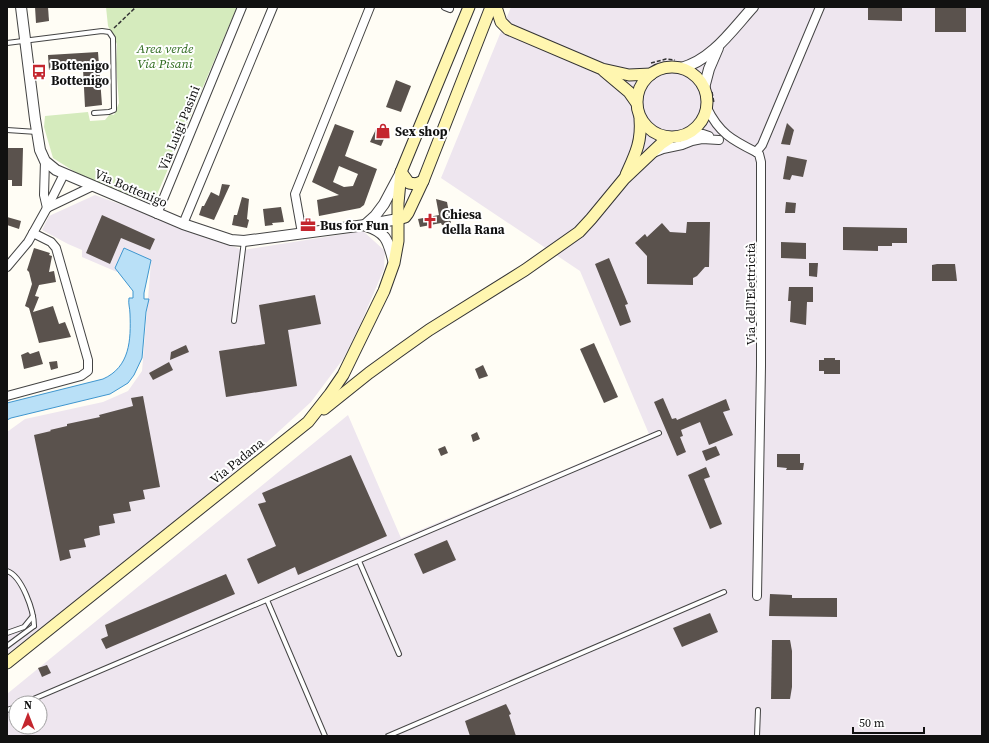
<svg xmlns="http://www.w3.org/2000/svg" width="989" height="743" font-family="'Source Serif 4',serif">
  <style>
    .industrial { fill: #eee6ef; fill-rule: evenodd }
    .green { fill: #d5ebbd }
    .water { fill: #b9e0f7; stroke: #3f96cf }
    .building { fill: #5a524d; fill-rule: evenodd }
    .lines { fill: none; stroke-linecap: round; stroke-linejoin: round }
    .service-casing { stroke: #444; stroke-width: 6 }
    .pedestrian-casing { stroke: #444; stroke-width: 8 }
    .minor-casing { stroke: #444; stroke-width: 10 }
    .tertiary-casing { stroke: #444; stroke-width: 12 }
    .secondary-casing { stroke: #333; stroke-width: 13 }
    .path { stroke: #333; stroke-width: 1.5; stroke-dasharray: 4 2; stroke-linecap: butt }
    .service { stroke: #fff; stroke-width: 4 }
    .pedestrian { stroke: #fff; stroke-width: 6 }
    .minor { stroke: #fff; stroke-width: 8 }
    .tertiary { stroke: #fff; stroke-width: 10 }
    .secondary { stroke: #fff6b0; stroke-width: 11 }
    .labels { text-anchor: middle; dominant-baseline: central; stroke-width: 4; stroke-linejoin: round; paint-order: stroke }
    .park-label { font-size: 13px; font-style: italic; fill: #2f6b1f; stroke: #fff }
    .poi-label { font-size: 13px; font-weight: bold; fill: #111; stroke: #fff; text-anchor: start }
    .street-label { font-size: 13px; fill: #111; stroke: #fff }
  </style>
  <rect width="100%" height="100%" fill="#fffdf5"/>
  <g class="industrial">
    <path d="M511,7H982V736H7V694L348,415L401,538L649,434L580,271L441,178ZM16,703H40V727H16Z"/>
    <polygon points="95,195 243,250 363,231 385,251 384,269 360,325 343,359 311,402 241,466 197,504 81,597 7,654 7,432 25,419 103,402 128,391 142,371 151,262 127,250 117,272 82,257 82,250 68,244 42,230 49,216"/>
  </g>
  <polygon class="green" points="106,7 237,7 153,204 83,177 53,158 44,127 45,116 88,112 90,121 105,120 110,114 114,115 119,103 116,64 117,44 108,26"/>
  <path class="water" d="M124,248L151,260L144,293V299H149L146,312L142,358L134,375L128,383L110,394L11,418L7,420V403L103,379C130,367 131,340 130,314C130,308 128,304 129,298H133V291L115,268Z"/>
  <g class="building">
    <polygon points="35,7 48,7 49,21 36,23"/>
    <polygon points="868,7 902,7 902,21 868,20"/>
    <rect x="935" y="7" width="31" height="25"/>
    <polygon points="98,52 102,105 85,107 83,69 49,70 48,55"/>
    <polygon points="396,80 411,86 401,112 386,107"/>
    <polygon points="787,123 794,130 790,145 781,144"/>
    <path d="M335,124L354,131L345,156L377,169L364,205L360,208L319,216L317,200L339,195L312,182ZM339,166L358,174L353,186L344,187L333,182Z"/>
    <polygon points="377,127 387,132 381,146 370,142"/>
    <polygon points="7,148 23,148 22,186 12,186 12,180 7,180"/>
    <polygon points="787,156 807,160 803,177 792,175 790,180 783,179"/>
    <polygon points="222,184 230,185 214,220 199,215 202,206 204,206 211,192 219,196"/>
    <polygon points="242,197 249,199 247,219 249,220 247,228 232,225 234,215 237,215"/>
    <polygon points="436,199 447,202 451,223 442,225 441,223 420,227 418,219 439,215"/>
    <polygon points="786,202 796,203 795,213 785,213"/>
    <polygon points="281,207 284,222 272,223 273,225 265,226 263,209"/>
    <polygon points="102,215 155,239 150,250 121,238 110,264 86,253"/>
    <polygon points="7,217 21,221 19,229 7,225"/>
    <polygon points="687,222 710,222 709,267 705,267 697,276 693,278 693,285 647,284 647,256 635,243 645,234 647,237 662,223 670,232 686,233"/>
    <polygon points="843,227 907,228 907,243 892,243 892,246 878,246 878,251 843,250"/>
    <polygon points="781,242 806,243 806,259 781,258"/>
    <polygon points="34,248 50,253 49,255 52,256 49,272 54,271 56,282 39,285 35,296 39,297 33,312 53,306 59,324 65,322 71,337 39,343 29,308 25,306 32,284 29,272 27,270"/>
    <polygon points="609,258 628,304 625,305 631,322 620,326 595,264"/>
    <polygon points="809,263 818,263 817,277 809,276"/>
    <polygon points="937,264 955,264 957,281 932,281 932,265"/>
    <polygon points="789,287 813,287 813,302 807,302 806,325 790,322 791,301 788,301"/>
    <polygon points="315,295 321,324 288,330 297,386 226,397 219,351 265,344 259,305"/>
    <polygon points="594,343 618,397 604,403 580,349"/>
    <polygon points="186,345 189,352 170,360 171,352"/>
    <polygon points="39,351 43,364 24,369 21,355 28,352 30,354"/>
    <polygon points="824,358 835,358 835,360 840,360 840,374 824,374 824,371 819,371 819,360 824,360"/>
    <polygon points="57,361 58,368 51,370 49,362"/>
    <polygon points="169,362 173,370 153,380 149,373"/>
    <polygon points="483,365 488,376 479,379 475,369"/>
    <polygon points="143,396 160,487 143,490 145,499 129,502 131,511 113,514 115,523 99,526 100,535 84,539 86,547 69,550 71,558 60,561 34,435 51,431 50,430 67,426 67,424 100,417 99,415 133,406 131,398"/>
    <polygon points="663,398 672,419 676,418 677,420 726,399 730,410 723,412 733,435 709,445 700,422 681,430 683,436 680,437 686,452 677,456 654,402"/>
    <polygon points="477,432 480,439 473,442 471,435"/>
    <polygon points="445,446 448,453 441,456 438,449"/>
    <polygon points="716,446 720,455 706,461 702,451"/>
    <polygon points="777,454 800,454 800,463 804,463 803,470 786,470 787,468 777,467"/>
    <polygon points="351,455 387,536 298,575 295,567 258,584 247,559 276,546 258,504 266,502 262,493"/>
    <polygon points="706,467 710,477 704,479 722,524 710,529 688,475"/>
    <polygon points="447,540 456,560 423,574 414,554"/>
    <polygon points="226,574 235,594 106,649 101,639 108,636 105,625"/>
    <polygon points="770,594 792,595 792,598 837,598 837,617 769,616"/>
    <polygon points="710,613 718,632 682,647 673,628"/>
    <polygon points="772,640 790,640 792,651 792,687 790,699 771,699"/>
    <polygon points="47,665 51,673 42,677 38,668"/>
    <polygon points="506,704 511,714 509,715 516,736 470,736 465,721"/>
  </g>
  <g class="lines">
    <g class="service-casing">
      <g id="service">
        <polyline points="7,43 102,31 109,32 113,38 114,107 114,110 109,112 94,113"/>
        <polyline points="7,130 37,132"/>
        <polyline points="234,321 244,241"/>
        <polyline points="359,561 399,654"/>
        <path d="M7,571C22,576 34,611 34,626"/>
        <polyline points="267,600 325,736"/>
        <polyline points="7,633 24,627 33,616"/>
        <polyline points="7,646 34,626"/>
        <polyline points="24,703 659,433"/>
        <polyline points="7,710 16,707"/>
        <polyline points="388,736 724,592"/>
        <polyline points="757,736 758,710"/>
      </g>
    </g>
    <g class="pedestrian-casing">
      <polyline id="pedestrian" points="445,7 450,9"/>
    </g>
    <g class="minor-casing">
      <g id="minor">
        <path d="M707,108C719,133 732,140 756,152L759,154L761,162V366L757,596"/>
        <polyline points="690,133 703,134 709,136"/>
        <polyline points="756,152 762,145 820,7"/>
        <polyline points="653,153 663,149 682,145 692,141 702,139 719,140"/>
        <polyline points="45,161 44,195 47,208"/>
        <polyline points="47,208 93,186"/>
        <polyline points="157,214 242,7"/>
        <polyline points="183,224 273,7"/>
        <polyline points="302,233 295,194 370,7"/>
        <polyline points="7,267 28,242 47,208 64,174"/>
        <polyline points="7,396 81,376 88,371 88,360 56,248 51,242 33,233"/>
      </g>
    </g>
    <g class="tertiary-casing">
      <g id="tertiary">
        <polyline points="21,7 35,119 40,150 45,161 56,170 183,224 231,240 244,241 365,225 398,219"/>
        <path d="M681,68C712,60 732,30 753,7"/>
        <polyline points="704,88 709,69 718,48"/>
        <polyline points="365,225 375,216 384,204 401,172"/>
        <path d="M366,226C388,233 388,242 394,263"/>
      </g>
    </g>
    <g class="secondary-casing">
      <g id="secondary">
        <polyline points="496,7 501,22 508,29 602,69 629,75 651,74"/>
        <circle cx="672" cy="102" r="35"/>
        <polyline points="604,71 629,92 636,102"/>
        <polyline points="401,172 409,183 416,184 423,181"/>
        <path d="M626,175C635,155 642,142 640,119"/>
        <polyline points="398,219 405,217 408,213 423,181 491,7"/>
        <polyline points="324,409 369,373 398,352 429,330 525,270 579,232 591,219 624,179 661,144 670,138"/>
        <polyline points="7,663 308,422 330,394 343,375 384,291 394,263 398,241 398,203 401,172 469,7"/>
      </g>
    </g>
    <g class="path">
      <polyline points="114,28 136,7"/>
      <polyline points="651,63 666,59 675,60"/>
      <polyline points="712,92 714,103"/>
    </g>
    <use href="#service" class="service"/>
    <use href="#pedestrian" class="pedestrian"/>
    <use href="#minor" class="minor"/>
    <use href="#tertiary" class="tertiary"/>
    <use href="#secondary" class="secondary"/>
  </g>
  <defs>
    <g id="bus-bare" transform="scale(1.2)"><path d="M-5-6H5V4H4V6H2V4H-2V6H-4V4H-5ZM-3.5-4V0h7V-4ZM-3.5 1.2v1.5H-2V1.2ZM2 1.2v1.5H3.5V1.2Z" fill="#c4262e" stroke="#fff" stroke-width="2.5" paint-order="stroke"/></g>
    <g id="shop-bare" transform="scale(1.2)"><path d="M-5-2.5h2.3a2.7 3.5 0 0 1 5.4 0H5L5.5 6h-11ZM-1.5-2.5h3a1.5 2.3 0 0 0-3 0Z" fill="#c4262e" stroke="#fff" stroke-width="2.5" paint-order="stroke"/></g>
    <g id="church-bare" transform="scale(1.2)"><path d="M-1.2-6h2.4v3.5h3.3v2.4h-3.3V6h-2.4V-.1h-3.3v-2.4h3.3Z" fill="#c4262e" stroke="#fff" stroke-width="2.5" paint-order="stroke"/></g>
    <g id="office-bare" transform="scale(1.2)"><path d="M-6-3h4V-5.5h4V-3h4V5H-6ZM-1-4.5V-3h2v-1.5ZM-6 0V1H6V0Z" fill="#c4262e" stroke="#fff" stroke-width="2.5" paint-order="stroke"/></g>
  </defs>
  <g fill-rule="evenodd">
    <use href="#bus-bare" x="39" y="72"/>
    <use href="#shop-bare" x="383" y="131"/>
    <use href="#church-bare" x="430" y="221"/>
    <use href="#office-bare" x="308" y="225"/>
  </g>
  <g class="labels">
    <g class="park-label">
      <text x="165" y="48">Area verde<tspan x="165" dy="15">Via Pisani</tspan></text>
    </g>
    <g class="poi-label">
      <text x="51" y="65">Bottenigo<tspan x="51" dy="15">Bottenigo</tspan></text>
      <text x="395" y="131">Sex shop</text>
      <text x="442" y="214">Chiesa<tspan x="442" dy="15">della Rana</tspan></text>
      <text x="320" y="225">Bus for Fun</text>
    </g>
    <g class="street-label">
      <text transform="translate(179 128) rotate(-68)">Via Luigi Pasini</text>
      <text transform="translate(131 188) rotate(23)">Via Bottenigo</text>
      <text transform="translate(750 294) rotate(-90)">Via dell'Elettricità</text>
      <text transform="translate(237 461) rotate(-39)">Via Padana</text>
    </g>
  </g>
  <rect width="989" height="743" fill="none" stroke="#111111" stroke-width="16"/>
  <g transform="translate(28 715)"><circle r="19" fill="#ffffff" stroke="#a0a0a0"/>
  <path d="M0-3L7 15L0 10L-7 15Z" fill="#c4262e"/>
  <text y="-6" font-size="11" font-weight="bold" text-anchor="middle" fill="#111111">N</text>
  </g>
  <path d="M853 727v6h71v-6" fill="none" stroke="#111111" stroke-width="2"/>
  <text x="859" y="727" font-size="12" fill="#111111" stroke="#ffffff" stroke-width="3" paint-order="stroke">50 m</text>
</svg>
